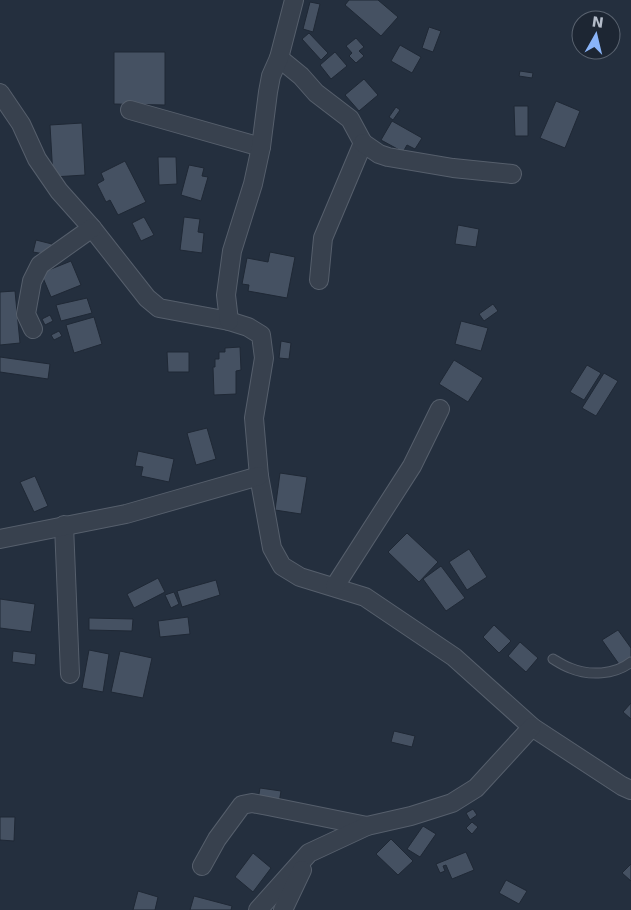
<svg xmlns="http://www.w3.org/2000/svg" width="631" height="910" font-family="'DejaVu Sans',sans-serif">
  <style>
    .building { fill: #455162; stroke: #1f2835 }
    .lines { fill: none; stroke-linecap: round; stroke-linejoin: round }
    .lane-casing { stroke: #565f6c; stroke-width: 11 }
    .street-casing { stroke: #565f6c; stroke-width: 20 }
    .lane { stroke: #38414e; stroke-width: 9 }
    .street { stroke: #38414e; stroke-width: 18 }
  </style>
  <rect width="100%" height="100%" fill="#242f3e"/>
  <g class="building">
    <polygon points="349,0 378,0 398,17 381,36 345,5"/>
    <polygon points="310,2 320,4 313,32 303,29"/>
    <polygon points="429,27 441,31 433,52 422,48"/>
    <polygon points="309,33 328,53 321,60 302,39"/>
    <polygon points="356,38 364,47 359,51 364,56 356,63 349,56 352,53 346,46"/>
    <polygon points="400,45 421,57 412,73 391,61"/>
    <polygon points="114,52 165,52 165,105 114,104"/>
    <polygon points="335,52 347,66 331,79 320,65"/>
    <polygon points="520,71 533,73 532,78 519,76"/>
    <polygon points="364,79 378,95 359,111 345,95"/>
    <polygon points="556,101 580,111 565,148 540,138"/>
    <polygon points="514,106 528,106 528,136 515,136"/>
    <polygon points="396,107 400,110 393,120 389,117"/>
    <polygon points="392,121 422,138 415,149 407,145 403,152 381,140"/>
    <polygon points="82,123 85,175 53,177 50,125"/>
    <polygon points="158,157 176,157 177,184 159,185"/>
    <polygon points="125,161 146,202 118,215 110,200 106,202 97,184 104,180 101,173"/>
    <polygon points="189,165 204,168 202,176 208,177 201,201 181,195"/>
    <polygon points="144,217 154,235 141,241 132,223"/>
    <polygon points="184,217 200,219 198,232 204,233 202,253 180,250"/>
    <polygon points="458,225 479,229 476,247 455,244"/>
    <polygon points="36,240 52,244 50,255 33,252"/>
    <polygon points="270,252 295,257 287,298 248,291 249,285 242,284 247,258 268,262"/>
    <polygon points="71,261 81,285 51,297 41,273"/>
    <polygon points="15,291 20,343 0,345 0,292"/>
    <polygon points="87,298 92,313 61,321 56,305"/>
    <polygon points="493,304 498,311 484,321 479,314"/>
    <polygon points="50,315 53,321 45,325 42,319"/>
    <polygon points="94,317 102,344 74,353 66,325"/>
    <polygon points="461,321 488,328 481,351 455,344"/>
    <polygon points="59,331 62,336 54,340 51,335"/>
    <polygon points="281,341 291,343 289,359 279,358"/>
    <polygon points="240,347 241,370 236,371 236,394 214,395 213,367 215,367 215,359 219,359 219,352 225,352 225,348"/>
    <polygon points="167,352 189,352 189,372 168,372"/>
    <polygon points="0,357 50,364 48,379 0,372"/>
    <polygon points="454,360 483,378 468,402 439,384"/>
    <polygon points="587,365 601,373 584,400 570,392"/>
    <polygon points="604,373 618,381 596,416 582,408"/>
    <polygon points="207,428 216,459 196,465 187,433"/>
    <polygon points="138,451 174,459 169,482 141,476 143,467 135,466"/>
    <polygon points="280,473 307,477 301,514 275,510"/>
    <polygon points="35,476 48,506 34,512 20,482"/>
    <polygon points="407,533 438,562 419,582 388,552"/>
    <polygon points="469,549 487,577 467,590 449,562"/>
    <polygon points="441,566 465,598 446,611 423,579"/>
    <polygon points="158,578 165,592 134,608 127,594"/>
    <polygon points="216,580 220,595 182,607 177,591"/>
    <polygon points="174,592 179,604 171,608 165,595"/>
    <polygon points="0,599 35,604 31,632 0,628"/>
    <polygon points="188,617 190,634 160,637 158,621"/>
    <polygon points="89,618 133,619 132,631 89,630"/>
    <polygon points="494,625 511,641 499,653 483,637"/>
    <polygon points="618,630 631,648 631,661 621,667 602,640"/>
    <polygon points="520,642 538,658 526,672 508,656"/>
    <polygon points="89,650 109,654 103,692 82,688"/>
    <polygon points="13,651 36,654 35,665 12,662"/>
    <polygon points="120,651 152,658 143,698 111,692"/>
    <polygon points="631,703 631,719 623,712"/>
    <polygon points="394,731 415,736 412,747 391,742"/>
    <polygon points="260,788 281,791 279,803 258,800"/>
    <polygon points="473,809 477,815 470,820 466,813"/>
    <polygon points="0,817 15,817 14,841 0,840"/>
    <polygon points="472,822 478,827 472,834 466,828"/>
    <polygon points="423,826 436,834 420,857 407,849"/>
    <polygon points="391,839 413,861 398,875 376,854"/>
    <polygon points="466,852 474,870 452,879 446,865 443,866 445,871 440,873 436,864"/>
    <polygon points="253,853 271,868 253,892 235,877"/>
    <polygon points="631,864 631,881 622,873"/>
    <polygon points="506,880 527,891 519,904 499,893"/>
    <polygon points="138,891 158,897 155,910 133,910"/>
    <polygon points="194,896 232,906 231,910 190,910"/>
  </g>
  <g class="lines">
    <g class="lane-casing">
      <path id="lane" d="M553,659C558,662 564,666 570,668C589,676 615,675 631,662"/>
    </g>
    <g class="street-casing">
      <g id="street">
        <polyline points="279,58 301,76 316,93 350,119 363,143 323,238 319,280"/>
        <polyline points="0,93 21,124 37,159 59,191 92,228 147,298 159,308 229,321 248,327 261,335 264,358 254,418 259,476 272,548 282,566 300,577 365,597 454,657 532,727 622,786 631,790"/>
        <polyline points="130,110 261,147"/>
        <polyline points="363,143 379,154 388,157 453,168 512,174"/>
        <polyline points="229,321 226,295 232,251 253,184 261,147 268,92 271,76 279,58 294,0"/>
        <polyline points="33,329 26,314 32,281 40,265 92,228"/>
        <polyline points="64,525 70,674"/>
        <polyline points="0,539 126,514 259,476"/>
        <polyline points="335,586 412,466 440,409"/>
        <polyline points="202,866 217,839 242,805 252,803 268,806 367,826"/>
        <polyline points="258,910 309,853 367,826 411,816 452,803 476,788 532,727"/>
        <polyline points="283,910 302,870"/>
      </g>
    </g>
    <use href="#lane" class="lane"/>
    <use href="#street" class="street"/>
  </g>
  <g transform="translate(596 35) rotate(8)"><circle r="24" fill="#1d2633" stroke="#59626f"/>
  <path d="M0-4L9 19L0 12L-9 19Z" fill="#8ab4f8"/>
  <text y="-8" font-size="14" font-weight="bold" text-anchor="middle" fill="#b4bcc9">N</text>
  </g>
</svg>
